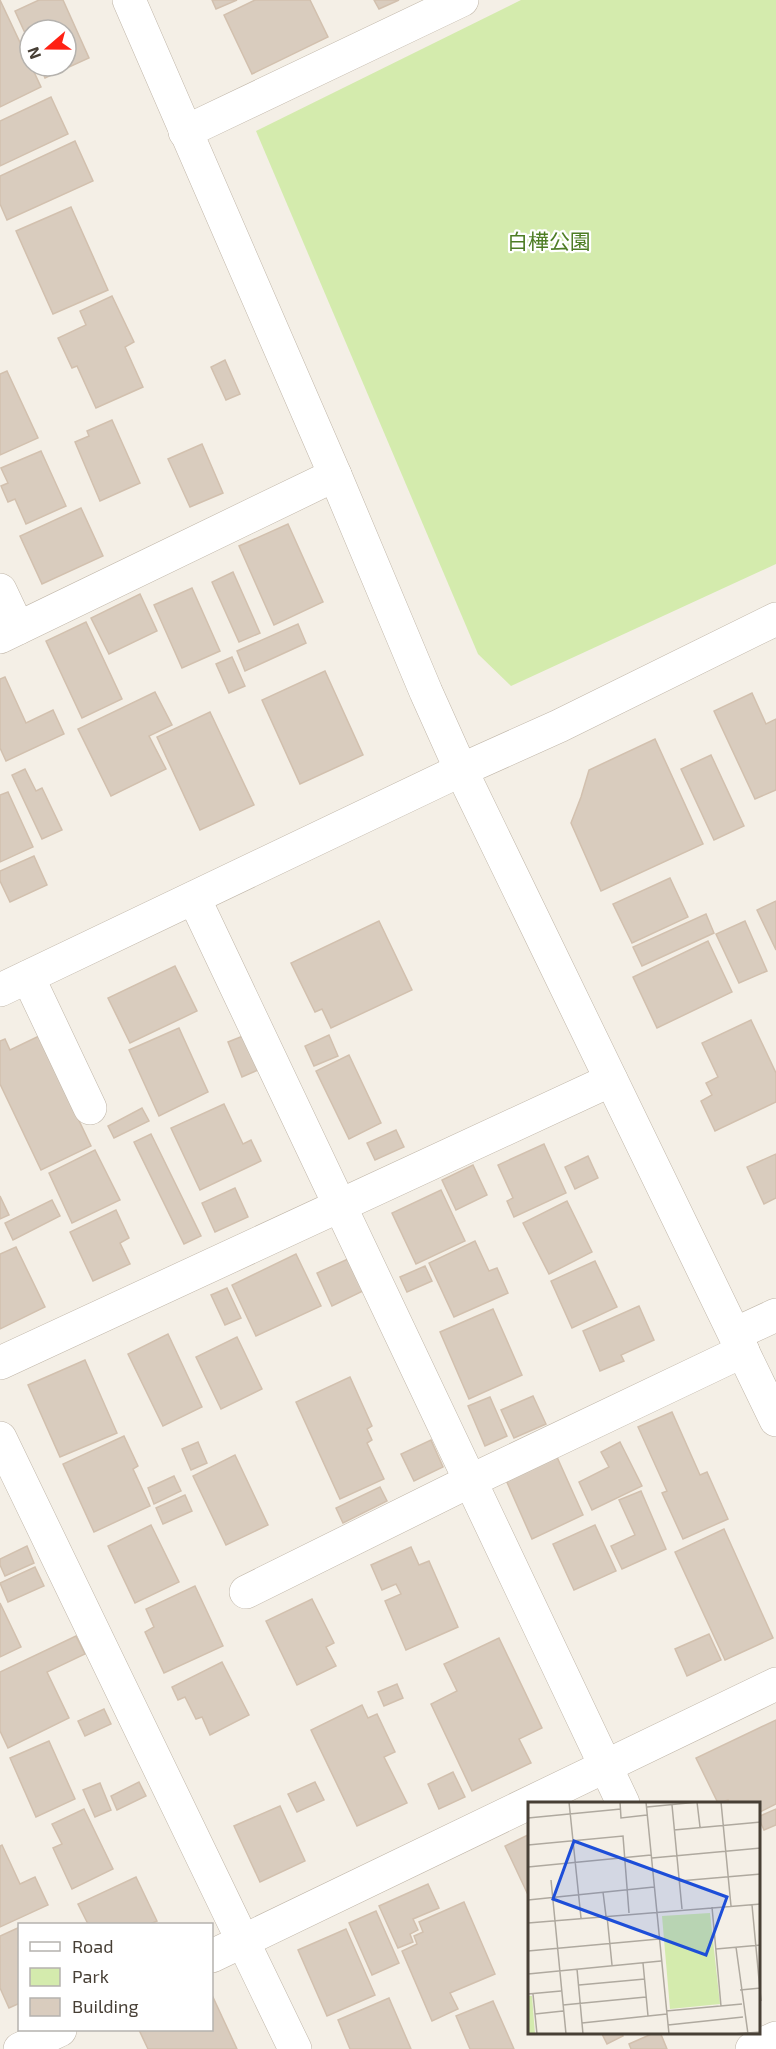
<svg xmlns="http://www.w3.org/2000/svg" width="776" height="2049" font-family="'Exo 2','Noto Sans JP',sans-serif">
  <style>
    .green { fill: #d4ebad }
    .building { fill: #d9ccbe; stroke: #d2c0ae; stroke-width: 1.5 }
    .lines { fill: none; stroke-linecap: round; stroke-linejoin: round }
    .minor-casing { stroke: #c0b6a8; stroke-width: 34 }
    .minor { stroke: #fff; stroke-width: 33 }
    .labels { text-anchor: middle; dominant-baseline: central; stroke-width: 4.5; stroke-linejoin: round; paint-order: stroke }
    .park-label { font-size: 21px; fill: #4e7d25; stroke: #fff }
    .inset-road { fill: none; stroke: #afa99f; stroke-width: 1.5 }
    .view { fill: #1d4ed8; fill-opacity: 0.15; stroke: #1d4ed8; stroke-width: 3 }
    .inset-edge { fill: none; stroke: #473f35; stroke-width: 3 }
  </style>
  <rect width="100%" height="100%" fill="#f4efe6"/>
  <polygon class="green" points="521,0 776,0 776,564 511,686 478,654 256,131"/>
  <g class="building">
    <polygon points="0,0 41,87 0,107"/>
    <polygon points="39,0 63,0 89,58 45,78 40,66 66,66 66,30 30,30 30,44 15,11"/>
    <polygon points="212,0 237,0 216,9"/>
    <polygon points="255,0 310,0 328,37 252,74 224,15"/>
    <polygon points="374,0 399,0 379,9"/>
    <polygon points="51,97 68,134 0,166 0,121"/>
    <polygon points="75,141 93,181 7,220 0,204 0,176"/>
    <polygon points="71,207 108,290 53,314 16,231"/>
    <polygon points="112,296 134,342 125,347 143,387 96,408 77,366 72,368 58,338 86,325 80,311"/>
    <polygon points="225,360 240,394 226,400 211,367"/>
    <polygon points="7,371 38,438 0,455 0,374"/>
    <polygon points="112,420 140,483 100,501 75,442 89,436 87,431"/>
    <polygon points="202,444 223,493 190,507 168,459"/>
    <polygon points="41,451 66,506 26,524 15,499 8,502 1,486 8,483 1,468"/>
    <polygon points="81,508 103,556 42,584 20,536"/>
    <polygon points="288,524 323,602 274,625 239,546"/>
    <polygon points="233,572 260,633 239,642 212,582"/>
    <polygon points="192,588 220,651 182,668 154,605"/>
    <polygon points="140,594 157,631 109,654 91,618"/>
    <polygon points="86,622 122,699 82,718 46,641"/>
    <polygon points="298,624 306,643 245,671 237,651"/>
    <polygon points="232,657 245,686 229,693 216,664"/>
    <polygon points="325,671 363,755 300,784 262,700"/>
    <polygon points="5,677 26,723 53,710 64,734 6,761 0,748 0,679"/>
    <polygon points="155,692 172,725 149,736 166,769 111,796 78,729"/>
    <polygon points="752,693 766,724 776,719 776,790 755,799 714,711"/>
    <polygon points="210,712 254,805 200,830 157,737"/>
    <polygon points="655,739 703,844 601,891 571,823 581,797 589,770"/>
    <polygon points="711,755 744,826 714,840 681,769"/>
    <polygon points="25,769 36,791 42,788 62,830 42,839 12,775"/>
    <polygon points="8,792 33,847 0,862 0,795"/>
    <polygon points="34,856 47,885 10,902 0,881 0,871"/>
    <polygon points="670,878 688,917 632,943 613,904"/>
    <polygon points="776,901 776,950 757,910"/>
    <polygon points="706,914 714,933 642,966 633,947"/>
    <polygon points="379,921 412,990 331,1028 322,1009 315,1012 291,963"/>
    <polygon points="745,921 767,971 739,983 716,934"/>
    <polygon points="708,941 732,992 657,1028 633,977"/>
    <polygon points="175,966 197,1011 130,1043 108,998"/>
    <polygon points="751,1020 776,1073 776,1102 715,1131 701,1101 712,1095 706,1083 718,1077 702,1043"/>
    <polygon points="179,1028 208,1092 159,1116 129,1050"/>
    <polygon points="329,1035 338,1056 314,1066 305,1046"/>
    <polygon points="39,1036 91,1146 41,1170 0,1084 0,1041 5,1039 10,1050"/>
    <polygon points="243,1036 258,1070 242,1077 228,1042"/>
    <polygon points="349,1055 381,1123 349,1139 316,1071"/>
    <polygon points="224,1104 243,1144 251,1140 261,1161 200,1190 171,1128"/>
    <polygon points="142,1108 149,1121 114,1138 108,1126"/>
    <polygon points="396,1130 404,1147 375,1160 367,1143"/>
    <polygon points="151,1134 201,1236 184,1244 134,1142"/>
    <polygon points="544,1144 566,1193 514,1217 507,1201 513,1198 498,1165"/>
    <polygon points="95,1150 120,1200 72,1223 49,1173"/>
    <polygon points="776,1154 776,1198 764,1204 747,1167"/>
    <polygon points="588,1156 598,1178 575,1189 565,1167"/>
    <polygon points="473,1165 487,1195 456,1210 442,1180"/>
    <polygon points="235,1188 248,1217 215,1232 202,1203"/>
    <polygon points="441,1190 465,1241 416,1264 392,1213"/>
    <polygon points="0,1196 9,1215 0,1219"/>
    <polygon points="52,1200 60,1216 13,1240 5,1223"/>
    <polygon points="567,1201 592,1252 549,1274 523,1223"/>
    <polygon points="116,1210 129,1238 120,1243 130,1264 93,1281 70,1232"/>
    <polygon points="475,1241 489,1271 497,1268 508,1293 454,1317 429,1263"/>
    <polygon points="16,1247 45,1307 0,1329 0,1254"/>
    <polygon points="296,1254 321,1306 256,1336 232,1285"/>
    <polygon points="348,1259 363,1291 332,1306 317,1273"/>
    <polygon points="595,1261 617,1307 572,1328 551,1281"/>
    <polygon points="425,1266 432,1281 407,1292 400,1277"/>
    <polygon points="227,1288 241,1318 225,1325 211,1295"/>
    <polygon points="639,1306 654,1340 621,1355 624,1361 600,1371 583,1331"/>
    <polygon points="493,1309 522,1375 469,1399 440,1332"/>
    <polygon points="168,1334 202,1407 163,1426 128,1354"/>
    <polygon points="237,1337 262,1389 221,1409 196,1357"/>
    <polygon points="85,1360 117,1433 60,1457 28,1385"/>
    <polygon points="350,1377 372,1426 367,1429 372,1440 367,1443 384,1479 340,1499 296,1402"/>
    <polygon points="533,1396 546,1424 514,1438 501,1410"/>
    <polygon points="490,1397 507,1436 485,1446 468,1406"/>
    <polygon points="672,1412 700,1475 707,1472 728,1519 683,1539 662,1493 667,1491 638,1427"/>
    <polygon points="124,1436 138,1466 133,1469 150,1506 94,1532 63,1464"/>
    <polygon points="431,1440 443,1467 414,1481 401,1454"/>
    <polygon points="198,1442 207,1463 191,1470 182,1449"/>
    <polygon points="620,1442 642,1486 592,1510 579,1482 609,1467 601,1452"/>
    <polygon points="235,1455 268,1525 226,1545 193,1476"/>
    <polygon points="557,1457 583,1515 532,1539 506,1480"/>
    <polygon points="174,1476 181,1491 154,1504 148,1488"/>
    <polygon points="380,1487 387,1501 343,1523 336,1508"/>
    <polygon points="641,1491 666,1549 622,1569 611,1546 635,1535 619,1500"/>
    <polygon points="185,1495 192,1511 163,1524 156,1508"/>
    <polygon points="151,1525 179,1582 135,1603 108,1546"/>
    <polygon points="595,1525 616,1571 574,1590 553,1544"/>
    <polygon points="724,1529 773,1638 725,1660 675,1552"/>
    <polygon points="27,1546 34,1563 5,1576 0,1565 0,1559"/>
    <polygon points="411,1547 419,1565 429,1561 458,1627 406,1650 385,1601 401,1594 396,1584 382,1590 371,1565"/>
    <polygon points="35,1567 44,1586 8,1602 0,1583"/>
    <polygon points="195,1586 223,1646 164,1673 145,1632 154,1627 146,1609"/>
    <polygon points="312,1599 334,1643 326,1647 336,1666 297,1685 266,1621"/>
    <polygon points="0,1603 21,1647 0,1657"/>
    <polygon points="709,1634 721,1660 687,1676 675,1649"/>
    <polygon points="76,1636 85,1654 47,1672 69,1718 8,1748 0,1731 0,1672"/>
    <polygon points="499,1638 542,1728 519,1739 531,1763 472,1791 431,1704 457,1691 444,1664"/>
    <polygon points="222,1662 249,1715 210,1735 202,1717 196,1719 185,1697 178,1700 172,1687"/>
    <polygon points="397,1684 403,1698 384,1706 378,1692"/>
    <polygon points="362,1705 368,1718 377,1714 395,1752 384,1757 407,1803 357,1826 311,1730"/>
    <polygon points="104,1709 111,1724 85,1736 78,1721"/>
    <polygon points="776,1720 776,1804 760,1812 760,1803 729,1803 728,1800 718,1803 696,1758"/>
    <polygon points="49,1741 75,1799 36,1817 10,1758"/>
    <polygon points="453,1772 465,1797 439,1809 428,1784"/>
    <polygon points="139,1782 146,1796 117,1810 111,1796"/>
    <polygon points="315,1782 324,1800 297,1812 288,1794"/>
    <polygon points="100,1783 111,1810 95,1817 83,1790"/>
    <polygon points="280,1806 305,1861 260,1882 234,1826"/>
    <polygon points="84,1809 113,1869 72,1889 53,1848 62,1844 52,1824"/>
    <polygon points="776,1809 776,1825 764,1830 760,1821 760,1816"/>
    <polygon points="530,1834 530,1899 505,1846"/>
    <polygon points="2,1845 20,1884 35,1877 48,1905 0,1927 0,1846"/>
    <polygon points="136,1877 157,1921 150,1924 88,1924 78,1904"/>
    <polygon points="428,1884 439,1908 413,1919 418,1930 410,1934 413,1942 398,1948 379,1906"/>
    <polygon points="464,1902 495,1974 450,1993 458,2009 432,2021 402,1951 417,1944 414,1936 423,1932 419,1922"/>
    <polygon points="376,1911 399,1963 372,1975 349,1923"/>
    <polygon points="20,1927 20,2003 9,2008 0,1988 0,1936"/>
    <polygon points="346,1929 375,1995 327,2016 298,1950"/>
    <polygon points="212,1995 237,2049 148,2049 139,2030 212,2030"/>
    <polygon points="389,1998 411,2049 350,2049 338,2020"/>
    <polygon points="493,2001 514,2049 470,2049 456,2016"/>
    <polygon points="601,2032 621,2032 623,2036 607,2044"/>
    <polygon points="656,2032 660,2032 667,2049 631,2049 629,2044"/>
  </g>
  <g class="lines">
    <g class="minor-casing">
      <g id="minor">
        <polyline points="129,0 335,475 426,692 461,770 776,1420"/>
        <polyline points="185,132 462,0"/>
        <polyline points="0,590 18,628"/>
        <polyline points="0,637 335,475"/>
        <polyline points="194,898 623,1803"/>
        <polyline points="28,977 90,1108"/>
        <polyline points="0,990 461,770 559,726 776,619"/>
        <polyline points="735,1334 776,1315"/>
        <polyline points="0,1363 611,1080"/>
        <polyline points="0,1438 295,2049"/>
        <polyline points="246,1592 470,1481 743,1351"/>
        <polyline points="212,1956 776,1684"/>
        <polyline points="20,2049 60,2030"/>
        <polyline points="752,2049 776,2038"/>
      </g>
    </g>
    <use href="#minor" class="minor"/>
  </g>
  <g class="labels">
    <g class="park-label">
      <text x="549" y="240">白樺公園</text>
    </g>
  </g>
  <g transform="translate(528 1802)">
    <rect width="232" height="232" fill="#f4efe6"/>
    <path d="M182,111L192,202L142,207L134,114ZM0,194H4L7,232H0Z" fill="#d4ebad"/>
    <path class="inset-road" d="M41,0L53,116M92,0L93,16L119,13M118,0L141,232M169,0L172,25M193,0L203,104M144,3L154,107M119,5L170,0M0,16L93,7M146,28L233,20M0,43L95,34L101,111M124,56L233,46M0,65L123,53M23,78L27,119M151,79L233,72M75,90L78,114M0,98L126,85M224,103L233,199M184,105L193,204M79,114L84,163M27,119L38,232M0,121L233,102M208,145L220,232M188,147L233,143M0,149L131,137M115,161L120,214M49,167L55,232M0,172L133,159M51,183L117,177M212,188L233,186M0,192L33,189M5,192L9,232M35,203L118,195M138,209L214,202M7,212L35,209M54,221L139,212M140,223L215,215M205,232L233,230"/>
    <path class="view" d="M46,39L199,95L178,153L25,97Z"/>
    <rect width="232" height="232" class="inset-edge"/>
  </g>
  <rect x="18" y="1923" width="195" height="108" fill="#ffffff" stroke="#b5b2ae" stroke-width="1.5"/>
  <rect x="30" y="1942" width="30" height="9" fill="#ffffff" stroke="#b5b2ae" stroke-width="1.5"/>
  <text x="72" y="1953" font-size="18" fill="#473f35">Road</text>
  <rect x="30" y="1968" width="30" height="18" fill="#d4ebad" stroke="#b5b2ae" stroke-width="1.5"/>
  <text x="72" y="1983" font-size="18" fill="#473f35">Park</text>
  <rect x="30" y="1998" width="30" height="18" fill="#d9ccbe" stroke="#b5b2ae" stroke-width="1.5"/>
  <text x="72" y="2013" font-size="18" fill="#473f35">Building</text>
  <g transform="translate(48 48) rotate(250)"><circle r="28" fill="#ffffff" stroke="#b5b2ae" stroke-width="1.5"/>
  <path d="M0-4.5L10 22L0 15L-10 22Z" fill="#ff2113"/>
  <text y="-9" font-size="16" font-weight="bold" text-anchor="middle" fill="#473f35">N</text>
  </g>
</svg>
